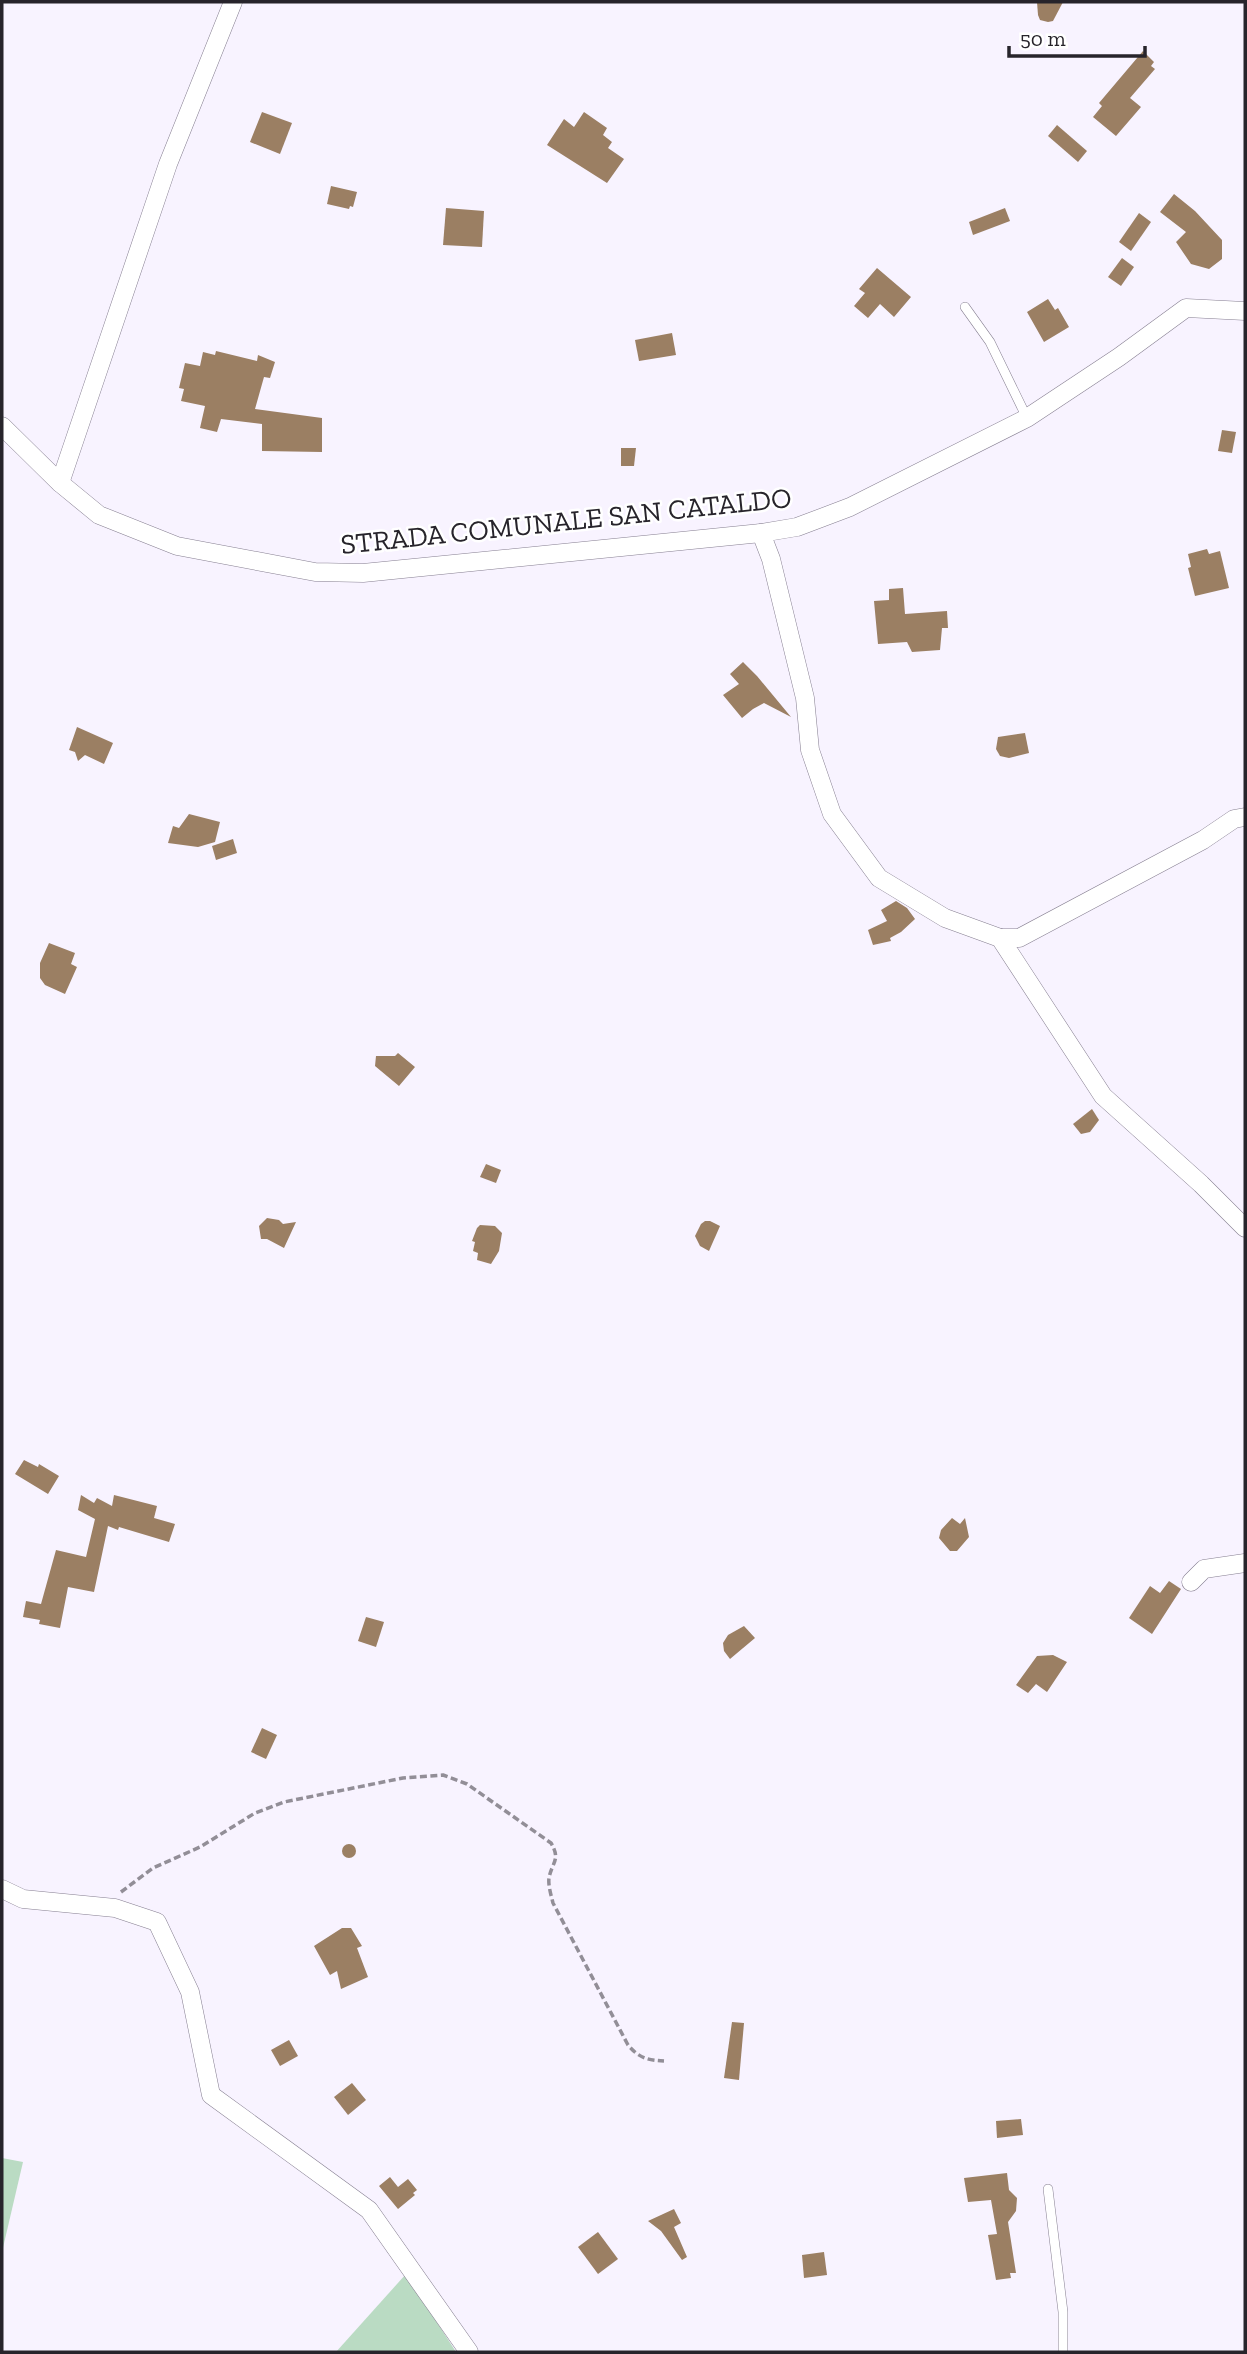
<svg xmlns="http://www.w3.org/2000/svg" width="1247" height="2354" font-family="'Zilla Slab',serif">
  <style>
    .green { fill: #badbc3 }
    .building { fill: #9b7f63 }
    .lines { fill: none; stroke-linecap: round; stroke-linejoin: round }
    .lane-casing { stroke: #867f91; stroke-width: 10 }
    .street-casing { stroke: #867f91; stroke-width: 19 }
    .path { stroke: #928e97; stroke-width: 3.5; stroke-dasharray: 7 3.5; stroke-linecap: butt }
    .lane { stroke: #fff; stroke-width: 9 }
    .street { stroke: #fff; stroke-width: 18 }
    .labels { text-anchor: middle; dominant-baseline: central; stroke-width: 5; stroke-linejoin: round; paint-order: stroke }
    .street-label { font-size: 28px; fill: #27242b; stroke: #fff }
  </style>
  <rect width="100%" height="100%" fill="#f8f3ff"/>
  <g class="green">
    <polygon points="2,2158 23,2162 2,2252"/>
    <polygon points="406,2274 456,2352 336,2352"/>
  </g>
  <g class="building">
    <polygon points="1037,2 1063,2 1053,21 1048,22 1040,20 1038,15"/>
    <polygon points="1143,51 1154,62 1151,66 1155,69 1130,98 1141,107 1116,136 1093,117 1102,106 1099,103"/>
    <polygon points="262,112 292,123 280,154 250,142"/>
    <polygon points="584,112 607,128 603,135 612,142 608,148 624,159 607,183 547,145 564,119 574,127"/>
    <polygon points="1057,125 1087,151 1078,162 1048,136"/>
    <polygon points="331,186 357,192 353,207 350,206 349,209 327,204"/>
    <polygon points="1174,194 1195,211 1222,240 1222,259 1209,269 1191,264 1176,242 1186,232 1160,212"/>
    <polygon points="446,208 484,211 482,247 443,245"/>
    <polygon points="1005,208 1010,221 973,235 969,222"/>
    <polygon points="1139,213 1151,222 1131,251 1119,242"/>
    <polygon points="1122,258 1134,267 1121,286 1108,277"/>
    <polygon points="877,268 911,297 894,317 880,304 868,318 854,306 865,293 859,289"/>
    <polygon points="1048,299 1055,310 1058,308 1069,327 1044,342 1027,312"/>
    <polygon points="672,333 676,355 639,361 635,340"/>
    <polygon points="216,351 257,361 258,355 275,362 270,378 264,377 255,409 322,418 322,452 262,451 262,424 221,419 217,432 200,428 205,406 181,401 184,389 179,388 185,363 200,366 203,352 215,355"/>
    <polygon points="1222,430 1236,432 1232,453 1218,451"/>
    <polygon points="621,448 636,448 634,466 621,466"/>
    <polygon points="1207,549 1209,554 1220,551 1229,588 1195,596 1188,568 1191,567 1188,554"/>
    <polygon points="903,588 905,614 947,611 948,628 942,628 940,650 912,652 907,642 878,644 874,601 889,600 889,589"/>
    <polygon points="743,662 757,676 791,717 764,703 753,709 742,718 723,695 739,684 730,674"/>
    <polygon points="77,727 113,743 104,764 85,755 78,761 75,752 69,750"/>
    <polygon points="1025,733 1029,753 1009,758 1000,756 996,749 998,737"/>
    <polygon points="189,814 220,822 215,842 198,847 168,843 173,826 179,828"/>
    <polygon points="233,839 237,853 216,860 212,846"/>
    <polygon points="896,901 907,908 915,919 901,932 890,938 891,941 873,945 868,930 887,921 881,910"/>
    <polygon points="49,943 75,953 71,964 77,967 65,994 45,985 40,978 40,963"/>
    <polygon points="398,1053 415,1067 399,1086 375,1066 376,1056 395,1056"/>
    <polygon points="1092,1109 1099,1120 1090,1132 1081,1134 1073,1124"/>
    <polygon points="486,1164 501,1170 496,1183 480,1177"/>
    <polygon points="267,1218 279,1220 283,1224 296,1222 284,1248 267,1239 261,1239 259,1226"/>
    <polygon points="705,1221 710,1221 720,1226 709,1251 700,1246 695,1236 701,1224"/>
    <polygon points="480,1225 495,1226 502,1233 499,1251 491,1264 477,1260 478,1253 473,1251 475,1242 472,1241 477,1228"/>
    <polygon points="24,1460 38,1467 39,1464 59,1476 48,1494 15,1474"/>
    <polygon points="81,1495 94,1503 97,1498 112,1506 114,1495 157,1506 154,1518 175,1524 169,1542 119,1527 118,1530 108,1526 94,1592 68,1587 60,1628 39,1624 40,1620 23,1617 26,1601 41,1604 56,1550 86,1557 95,1519 78,1510"/>
    <polygon points="952,1518 960,1524 965,1518 969,1537 957,1551 950,1551 939,1538 941,1530"/>
    <polygon points="1169,1581 1181,1589 1152,1634 1129,1618 1150,1586 1160,1593"/>
    <polygon points="366,1617 384,1622 376,1647 358,1641"/>
    <polygon points="744,1626 755,1638 730,1659 724,1651 723,1643 728,1635"/>
    <polygon points="1053,1655 1067,1662 1047,1692 1036,1684 1028,1693 1016,1685 1037,1656"/>
    <polygon points="262,1728 277,1735 266,1759 251,1752"/>
    <circle cx="349" cy="1851" r="7"/>
    <polygon points="342,1928 351,1928 362,1946 357,1948 368,1977 341,1989 337,1971 330,1975 314,1946"/>
    <polygon points="732,2022 744,2023 739,2080 724,2078"/>
    <polygon points="289,2040 298,2056 280,2066 271,2050"/>
    <polygon points="352,2083 366,2100 348,2115 334,2097"/>
    <polygon points="1021,2119 1023,2135 997,2138 996,2121"/>
    <polygon points="1007,2173 1009,2190 1017,2198 1016,2211 1008,2222 1016,2273 1010,2273 1011,2278 996,2280 988,2235 997,2234 991,2200 968,2202 964,2178"/>
    <polygon points="390,2177 398,2187 408,2179 417,2190 413,2193 415,2195 398,2209 379,2186"/>
    <polygon points="674,2209 681,2223 674,2227 687,2257 682,2260 661,2231 648,2221"/>
    <polygon points="598,2232 618,2259 598,2274 578,2247"/>
    <polygon points="824,2252 827,2275 804,2278 802,2255"/>
  </g>
  <g class="lines">
    <g class="lane-casing">
      <g id="lane">
        <polyline points="965,307 990,342 1027,418"/>
        <polyline points="1048,2189 1063,2312 1063,2352"/>
      </g>
    </g>
    <g class="street-casing">
      <g id="street">
        <polyline points="2,426 60,483 99,515 177,546 315,572 363,573 761,533 797,527 850,507 1027,418 1119,357 1186,308 1245,311"/>
        <polyline points="60,483 168,164 233,2"/>
        <polyline points="761,533 771,559 805,698 810,750 832,814 879,878 945,918 1000,938 1103,1096 1201,1184 1245,1228"/>
        <polyline points="1000,938 1019,938 1203,840 1234,819 1245,817"/>
        <polyline points="1191,1582 1204,1569 1245,1563"/>
        <polyline points="2,1889 23,1899 115,1908 157,1922 190,1992 211,2095 369,2210 469,2352"/>
      </g>
    </g>
    <path class="path" d="M121,1892L153,1868L200,1847L255,1813L284,1802L403,1778L443,1775L467,1784L551,1843C561,1860 552,1862 549,1878C548,1885 551,1895 553,1903L628,2045C639,2058 647,2060 664,2061"/>
    <use href="#lane" class="lane"/>
    <use href="#street" class="street"/>
  </g>
  <g class="labels">
    <g class="street-label">
      <text transform="translate(566 521) rotate(-6)">STRADA COMUNALE SAN CATALDO</text>
    </g>
  </g>
  <rect width="1247" height="2354" fill="none" stroke="#27242b" stroke-width="7"/>
  <path d="M1009 46v10h136v-10" fill="none" stroke="#27242b" stroke-width="3.5"/>
  <text x="1020" y="46" font-size="21" fill="#27242b" stroke="#ffffff" stroke-width="5" paint-order="stroke">50 m</text>
</svg>
